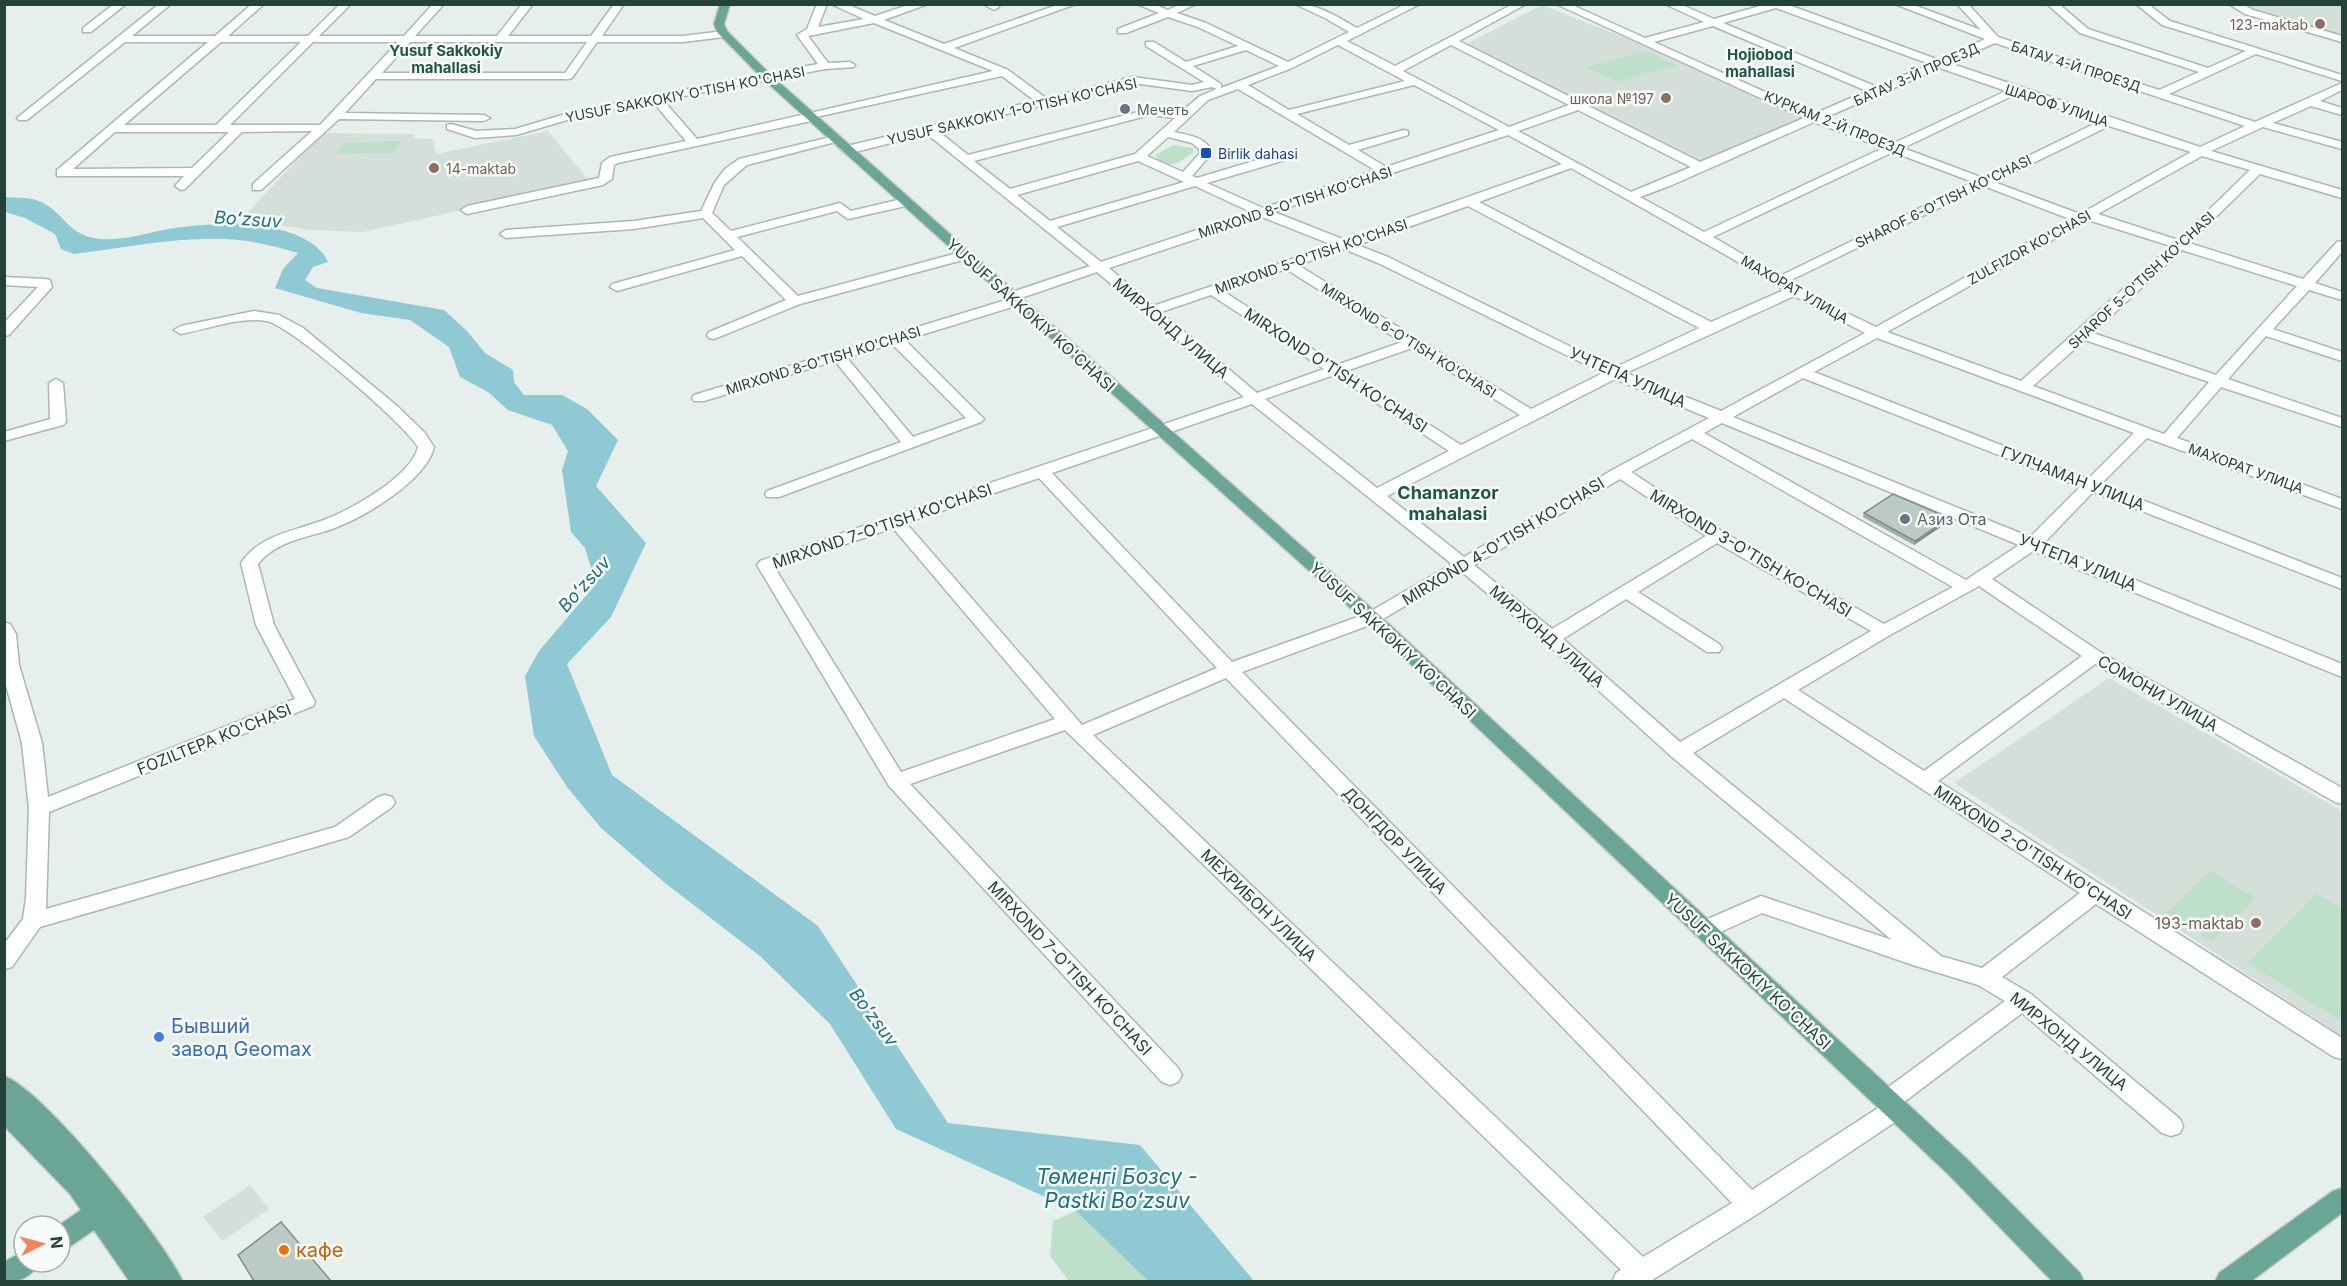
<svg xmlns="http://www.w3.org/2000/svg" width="2347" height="1286" font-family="Inter,sans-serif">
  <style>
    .built { fill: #d4dfda }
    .green { fill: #bfe0c8 }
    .water { fill: #8ec9d4 }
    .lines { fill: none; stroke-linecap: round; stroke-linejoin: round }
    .minor-casing { stroke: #a8b8b2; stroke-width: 3 }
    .major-casing { stroke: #c2cac8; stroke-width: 3 }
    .minor { fill: #fff; fill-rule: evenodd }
    .major { fill: #6aa596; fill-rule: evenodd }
    .wall { fill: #a1aea9 }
    .shaded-wall { fill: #838d89 }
    .building { fill: #bbcac4; stroke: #838d89; stroke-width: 1.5 }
    .education-dot { fill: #8d6e63; stroke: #f7fbf9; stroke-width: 2 }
    .worship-dot { fill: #6b7280; stroke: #f7fbf9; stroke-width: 2 }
    .transit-dot { fill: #1a4fb4; stroke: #f7fbf9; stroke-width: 2 }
    .shop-dot { fill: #3f7fe0; stroke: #f7fbf9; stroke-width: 2 }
    .food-dot { fill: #e8710a; stroke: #f7fbf9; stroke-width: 2 }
    .labels { text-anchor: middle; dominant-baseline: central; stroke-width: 5; stroke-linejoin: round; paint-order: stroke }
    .far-education-label { font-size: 14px; fill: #785e54; stroke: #f7fbf9; text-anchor: end }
    .far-street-label { font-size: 14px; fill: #24423a; stroke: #f7fbf9 }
    .far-worship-label { font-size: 14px; fill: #5b616d; stroke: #f7fbf9; text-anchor: start }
    .far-transit-label { font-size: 14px; fill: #164399; stroke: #f7fbf9; text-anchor: start }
    .far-neighbourhood-label { font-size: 15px; font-weight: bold; fill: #1f5548; stroke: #f7fbf9 }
    .street-label { font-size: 16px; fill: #24423a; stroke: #f7fbf9 }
    .worship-label { font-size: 16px; fill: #5b616d; stroke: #f7fbf9; text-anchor: start }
    .education-label { font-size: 16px; fill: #785e54; stroke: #f7fbf9; text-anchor: end }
    .water-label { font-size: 18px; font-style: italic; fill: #1c6f80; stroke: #f7fbf9 }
    .neighbourhood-label { font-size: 18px; font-weight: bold; fill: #1f5548; stroke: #f7fbf9 }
    .near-shop-label { font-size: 20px; fill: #366cbe; stroke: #f7fbf9; text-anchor: start }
    .near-food-label { font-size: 20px; fill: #c56008; stroke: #f7fbf9; text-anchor: start }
    .near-water-label { font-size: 21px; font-style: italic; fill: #1c6f80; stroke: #f7fbf9 }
  </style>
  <rect width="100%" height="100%" fill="#e6efeb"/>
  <g class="built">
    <polygon points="1542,5 1643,45 1807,117 1696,162 1464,45"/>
    <polygon points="2245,5 2342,5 2342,37 2254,10"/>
    <polygon points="548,131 590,182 363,232 309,230 242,219 322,133 415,134 413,138 433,139 436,154"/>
    <polygon points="2109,678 2342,811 2342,1036 1954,783"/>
    <polygon points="250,1185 269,1209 222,1241 203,1217"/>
  </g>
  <g class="green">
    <polygon points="1646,51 1677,65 1617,82 1586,67"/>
    <polygon points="402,141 393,153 335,154 344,143"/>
    <path d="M1173,145L1193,148L1194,152C1182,161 1174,168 1159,161L1156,155Z"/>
    <polygon points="2210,871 2256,898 2212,941 2166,913"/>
    <polygon points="2316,893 2342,908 2342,1013 2338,1019 2247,963"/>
    <polygon points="1076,1211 1148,1281 1069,1281 1050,1256 1053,1221"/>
  </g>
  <path class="water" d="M5,197C14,198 27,197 36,200C63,208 66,237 101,239C129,241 154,230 182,227C222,222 308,219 328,262L313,267L305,280L317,288L444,310L467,331L485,353L513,370L514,382L524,395H562L587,409L618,440L596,486L646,543L611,617L567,664L612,775L818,926L948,1123L1140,1145L1254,1281H1148L1076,1211L896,1129L830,1024L760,956L665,883L601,828L567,787L534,736L525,676L539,651L596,584L585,548L571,532L562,470L568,451L552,425L508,410L488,392L460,377L449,347L410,320L361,313L275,288L283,269L298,253C275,246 250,240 226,239C175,237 124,248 74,254L61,249L55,234L25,218L5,212Z"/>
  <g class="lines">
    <g class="minor-casing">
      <g id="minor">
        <polygon points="114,4 126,4 91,32 83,32 83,28"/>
        <path d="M159,4H171L132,36H215L252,4H264L228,36H308L340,4H351L319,36H404L433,4H444L415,36H497L522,4H533L508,36H591L614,4H624L602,36H683L724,31L729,34L724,37L683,42H597L572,78L568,79H376L345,113L484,115L490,118L484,121L339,119L261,190H253V184L312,131L242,132L185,189L181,190L175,186L184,176H57V170L208,42H125L27,120H19L17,118ZM221,42H301L216,125H124ZM313,42H398L320,125H230ZM410,42H587L565,73H382ZM115,132H229L192,168L73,169Z"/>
        <path d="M817,4H827L818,27L864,19L831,4H846L875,16L911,4H928L884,20L944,44L1060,4H1076L954,48L1008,70L1046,98L1133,77L1192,85L1204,82L1146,46V42H1154L1186,62L1238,46L1198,27L1168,17L1126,33H1118V29L1159,13L1137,4H1153L1168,10L1181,4H1196L1177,13L1206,23L1288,62L1349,32L1325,18L1295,4C1319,4 1337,17 1357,28L1406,4H1420L1347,41L1395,66L1513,4H1526L1459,41L1700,162L1804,118L1556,4H1570L1645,38L1704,22L1665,4H1680L1714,19L1767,4H1786L1939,60L1985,39L1895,4H1911L1981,30L1957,4H1968L1998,37L2159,90L2199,72L2080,33L2047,4H2059L2088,29L2208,68L2246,51L2162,25L2136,4H2148L2170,21L2342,75V81L2256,54L2169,94L2255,122L2342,83V90L2320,101L2342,108V115L2311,106L2273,123L2342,142V149L2263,127L2211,151L2342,190V198L2260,174L2189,243L2303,279L2337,242L2342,241V252L2315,283L2342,292V300L2309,290L2273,329L2342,352V361L2266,336L2228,379L2342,418V427L2221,387L2177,438L2342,499V509L2147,438L2101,484L2342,578V589L2093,492L2044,543L2342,664V677L2033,551L1992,579L2100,652L2342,788V804L2335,802L2095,664L1938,781L2342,1038V1059L2334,1057L2096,904L2002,977L2031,994L2180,1119L2183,1126L2180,1133L2171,1136L2162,1133L2022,1013L1904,1102L1908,1109L1904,1116L1759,1213L1649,1282H1612L1616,1273L1621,1270L1065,730L910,784L1178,1068L1182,1075L1178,1082L1170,1085L1162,1082L889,786L757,565L760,561L1244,397L1097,272L1021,298L1024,301L1022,304L905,340L984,419L981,422L779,497H767L765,494L767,491L901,442L835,361L704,401H694L692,398L694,395L1006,300L1004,297L1006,294L1090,266L927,134L847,154L841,150L843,147L1035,101L1002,76L816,117L815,120L811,121L618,163L614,165L612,179L603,185L467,214L461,210L467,206L599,178L602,163L610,157L686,141L653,102L581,116L516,135L475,138L447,129V125L451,124L476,131L515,129L579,110L818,64L797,35L807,29ZM1776,8L1930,64L1877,87L1723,23ZM874,23L993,71L697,139L663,100L825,69L854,67L855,65L850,62L828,63L808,36ZM1713,26L1867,91L1814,114L1654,42ZM1995,43L2245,126L2200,147L1949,63ZM1338,45L1405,81L1289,110L1248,85L1292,68ZM1451,45L1569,105L1509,127L1403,71ZM1246,50L1279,66L1221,88V84L1193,66ZM1940,68L2006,91L1892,144L1824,118ZM1133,83L1192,91L1212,87L1217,89L1200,96L1181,112L1150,109L968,155L938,131ZM1414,85L1499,130L1386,167L1358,150L1408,135V131L1404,130L1349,145L1297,114ZM1238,89L1375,170L1263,208L1207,183L1292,158V152H1284L1197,178L1192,176L1212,153C1208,137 1187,135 1174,132L1208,100ZM2016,94L2098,122L1983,178L1903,148ZM1578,110L1691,167L1631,192L1518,131ZM1150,115L1175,118L1135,154L1010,189L974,161ZM1814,122L1883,148L1704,232L1640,197L1672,185ZM2109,126L2191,152L2080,214L1994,182ZM1508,135L1562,164L1345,240L1274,212ZM1168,137L1192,143L1199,149L1200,153L1183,172L1147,156ZM1893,152L1973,182L1780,276L1713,237ZM2202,156L2250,170L2178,240L2098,214ZM1138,161L1184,182L1050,221L1017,195ZM1571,168L1726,255L1784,290L1711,322L1479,202ZM1195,186L1251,212L1101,262L1057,227ZM1984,186L2070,219L1876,327L1824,302L1789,281ZM1468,206L1699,328L1614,368L1388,257L1357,245ZM1262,217L1333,245L1153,306L1109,268ZM2088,220L2171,246L2021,381L1887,332ZM1344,249L1378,263L1603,373L1531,409L1298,265ZM2182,250L2297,286L2216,375L2093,333ZM1286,269L1402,342L1337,365L1223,291ZM1211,295L1324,369L1257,393L1161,312ZM1794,296L1865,333L1721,411L1626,373ZM1877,338L2134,433L2088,479L1814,372ZM2085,340L2209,382L2164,434L2033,386ZM892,344L966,418L913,437L847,358ZM1412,348L1520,415L1461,445L1346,371ZM1334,375L1449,451L1377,488L1265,399ZM1803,378L2080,487L2030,537L1733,417ZM1615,379L1709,418L1614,469L1464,557L1387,496ZM1252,404L1452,564L1366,614L1232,662L1052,473ZM1722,423L2019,545L1966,580L1704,433ZM1692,439L1953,587L1884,624L1723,532L1631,472ZM1039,478L1217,668L1082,725L906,523ZM1620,479L1706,536L1552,629L1474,565ZM893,528L1055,719L901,772L775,568ZM1717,543L1871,631L1680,742L1563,639L1626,599L1707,652H1719L1722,648L1719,644L1638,592ZM1462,572L1545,642L1672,757L1892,940L1761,896L1696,924L1693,930L1696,936L1704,938L1712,936L1762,913L1913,965L1978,985L2005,1001L1879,1094L1875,1101L1878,1108L1752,1190L1242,672L1378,622ZM1979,586L2082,656L1924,771L1798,690L1890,635ZM1226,678L1732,1203L1643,1257L1093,735ZM1784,698L2080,893L1982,968L1941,956L1693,753Z"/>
        <polygon points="983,4 997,4 999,7 994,10"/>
        <polygon points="2229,4 2242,4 2253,10 2342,36 2342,42 2245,14"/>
        <polygon points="835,136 839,137 839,141 747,165 724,185 712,213 731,231 840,203 851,211 906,198 910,199 912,202 910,205 848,219 837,211 737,237 798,296 965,251 972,255 970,258 800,304 714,339 709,338 707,335 709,332 786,300 742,256 617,291 610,287 612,284 735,250 703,218 634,229 506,238 500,234 506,230 634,221 701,211 715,182 725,169 739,159"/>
        <polygon points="4,277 45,279 50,280 52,287 9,335 4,336 4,323 38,287 4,285"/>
        <path d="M254,311L279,315L303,328L397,406L424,432L434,447C426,481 363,518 332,529C306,538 276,541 258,564L274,625L315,702L313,706L49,812L46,909L335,827L378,797L385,795L392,797L395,802L392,807L349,837L40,927L12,967L4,969V944L23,919L26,898L29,808L22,743L4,678V622L10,624L16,634L19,665L42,743L48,797L295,699L256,625L241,563C260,535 291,532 321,521C349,511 411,477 418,447C405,424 291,326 267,321C241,316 207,329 181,334L174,330L181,326Z"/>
        <polygon points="56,379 63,383 66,422 63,425 4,441 4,432 50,419 49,383"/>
      </g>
    </g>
    <g class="major-casing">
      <g id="major">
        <polygon points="720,4 730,4 724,24 727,31 772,76 1378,614 1967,1159 2080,1273 2084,1282 2053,1282 1949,1175 1366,622 764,80 717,32 714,24"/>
        <path d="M4,1076C45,1091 164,1240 183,1282H130L94,1230L69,1247L60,1251V1226H58L81,1210L70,1194L4,1126Z"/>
        <polygon points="2342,1188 2342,1213 2250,1282 2215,1282 2219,1273 2333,1191"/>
        <path d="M24,1251V1262H39C32,1277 20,1282 4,1282V1262Z"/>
      </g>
    </g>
    <use href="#minor" class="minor"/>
    <use href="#major" class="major"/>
  </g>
  <polygon class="wall" points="1864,513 1949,518 1948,522 1914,545 1863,517"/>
  <polygon class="shaded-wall" points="1949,518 1948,522 1914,545 1915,541"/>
  <g class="building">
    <polygon points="1893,494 1949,518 1915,541 1864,513"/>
    <polygon points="281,1222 331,1281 254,1281 238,1255"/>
  </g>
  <g class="education-dot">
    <circle cx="2320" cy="24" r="6"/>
    <circle cx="1666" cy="98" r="6"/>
    <circle cx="434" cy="168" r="6"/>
    <circle cx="2256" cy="923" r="6"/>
  </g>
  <g class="worship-dot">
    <circle cx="1125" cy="109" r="6"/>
    <circle cx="1905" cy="519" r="6"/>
  </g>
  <rect class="transit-dot" x="1200" y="147" width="12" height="12" rx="3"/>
  <circle class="shop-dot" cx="159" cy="1037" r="6"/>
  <circle class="food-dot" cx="284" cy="1250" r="6"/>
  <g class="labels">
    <g class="far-education-label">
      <text x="2308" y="24">123-maktab</text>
      <text x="1654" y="98">школа №197</text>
      <text x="446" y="168" text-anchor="start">14-maktab</text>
    </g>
    <g class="far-street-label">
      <text transform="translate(2076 66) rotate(18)">БАТАУ 4-Й ПРОЕЗД</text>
      <text transform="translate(1916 74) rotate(-24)">БАТАУ 3-Й ПРОЕЗД</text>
      <text transform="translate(685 94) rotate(-11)">YUSUF SAKKOKIY O'TISH KO'CHASI</text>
      <text transform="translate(2057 105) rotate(18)">ШАРОФ УЛИЦА</text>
      <text transform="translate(1012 111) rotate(-13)">YUSUF SAKKOKIY 1-O'TISH KO'CHASI</text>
      <text transform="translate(1835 123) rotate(22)">КУРКАМ 2-Й ПРОЕЗД</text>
      <text transform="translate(1943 201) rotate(-26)">SHAROF 6-O'TISH KO'CHASI</text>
      <text transform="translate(1295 202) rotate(-18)">MIRXOND 8-O'TISH KO'CHASI</text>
      <text transform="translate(2029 247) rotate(-29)">ZULFIZOR KO'CHASI</text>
      <text transform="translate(1311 256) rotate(-19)">MIRXOND 5-O'TISH KO'CHASI</text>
      <text transform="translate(2141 280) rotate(-43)">SHAROF 5-O'TISH KO'CHASI</text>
      <text transform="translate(1795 289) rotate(30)">МАХОРАТ УЛИЦА</text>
      <text transform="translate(1409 340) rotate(32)">MIRXOND 6-O'TISH KO'CHASI</text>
      <text transform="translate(823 360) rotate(-17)">MIRXOND 8-O'TISH KO'CHASI</text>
      <text transform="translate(2246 468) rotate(20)">МАХОРАТ УЛИЦА</text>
    </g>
    <g class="far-worship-label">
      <text x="1137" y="109">Мечеть</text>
    </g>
    <g class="far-transit-label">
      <text x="1218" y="153">Birlik dahasi</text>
    </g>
    <g class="far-neighbourhood-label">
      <text x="446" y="50">Yusuf Sakkokiy<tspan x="446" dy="17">mahallasi</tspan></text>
      <text x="1760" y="54">Hojiobod<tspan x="1760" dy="17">mahallasi</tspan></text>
    </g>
    <g class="street-label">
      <text transform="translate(1031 315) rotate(42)">YUSUF SAKKOKIY KO'CHASI</text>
      <text transform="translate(1171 328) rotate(40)">МИРХОНД УЛИЦА</text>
      <text transform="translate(1336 370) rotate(33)">MIRXOND O'TISH KO'CHASI</text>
      <text transform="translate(1628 377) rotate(24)">УЧТЕПА УЛИЦА</text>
      <text transform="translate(2073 478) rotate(21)">ГУЛЧАМАН УЛИЦА</text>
      <text transform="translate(882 526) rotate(-19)">MIRXOND 7-O'TISH KO'CHASI</text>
      <text transform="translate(1503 541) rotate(-31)">MIRXOND 4-O'TISH KO'CHASI</text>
      <text transform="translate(1751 553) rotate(31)">MIRXOND 3-O'TISH KO'CHASI</text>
      <text transform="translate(2078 562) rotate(22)">УЧТЕПА УЛИЦА</text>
      <text transform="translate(1547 636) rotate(41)">МИРХОНД УЛИЦА</text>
      <text transform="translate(1393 640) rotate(43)">YUSUF SAKKOKIY KO'CHASI</text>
      <text transform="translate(2158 693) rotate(30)">СОМОНИ УЛИЦА</text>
      <text transform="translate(214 739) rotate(-22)">FOZILTEPA KO'CHASI</text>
      <text transform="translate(1395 840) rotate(46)">ДОНГДОР УЛИЦА</text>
      <text transform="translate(2033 852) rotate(33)">MIRXOND 2-O'TISH KO'CHASI</text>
      <text transform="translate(1259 905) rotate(44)">МЕХРИБОН УЛИЦА</text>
      <text transform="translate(1070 968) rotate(47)">MIRXOND 7-O'TISH KO'CHASI</text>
      <text transform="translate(1748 971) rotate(43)">YUSUF SAKKOKIY KO'CHASI</text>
      <text transform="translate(2069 1041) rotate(39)">МИРХОНД УЛИЦА</text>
    </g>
    <g class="worship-label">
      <text x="1917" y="519">Азиз Ота</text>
    </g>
    <g class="education-label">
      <text x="2244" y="923">193-maktab</text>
    </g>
    <g class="water-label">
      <text transform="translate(248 219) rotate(4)">Boʻzsuv</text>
      <text transform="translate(584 584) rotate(-48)">Boʻzsuv</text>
      <text transform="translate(874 1017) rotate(53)">Boʻzsuv</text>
    </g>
    <g class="neighbourhood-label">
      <text x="1448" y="492">Chamanzor<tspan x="1448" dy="21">mahalasi</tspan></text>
    </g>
    <g class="near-shop-label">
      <text x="171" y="1026">Бывший<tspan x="171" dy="23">завод Geomax</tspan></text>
    </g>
    <g class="near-food-label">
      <text x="296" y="1250">кафе</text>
    </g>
    <g class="near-water-label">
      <text x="1117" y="1176">Төменгі Бозсу -<tspan x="1117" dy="24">Pastki Boʻzsuv</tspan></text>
    </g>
  </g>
  <rect width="2347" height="1286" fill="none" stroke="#24423a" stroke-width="12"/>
  <g transform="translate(42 1244) rotate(84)"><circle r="28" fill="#f7fbf9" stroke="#a3b1ad" stroke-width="1.5"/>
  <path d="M0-4.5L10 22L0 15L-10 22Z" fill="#f4845f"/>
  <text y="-9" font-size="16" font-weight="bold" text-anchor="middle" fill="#24423a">N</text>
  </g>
</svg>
